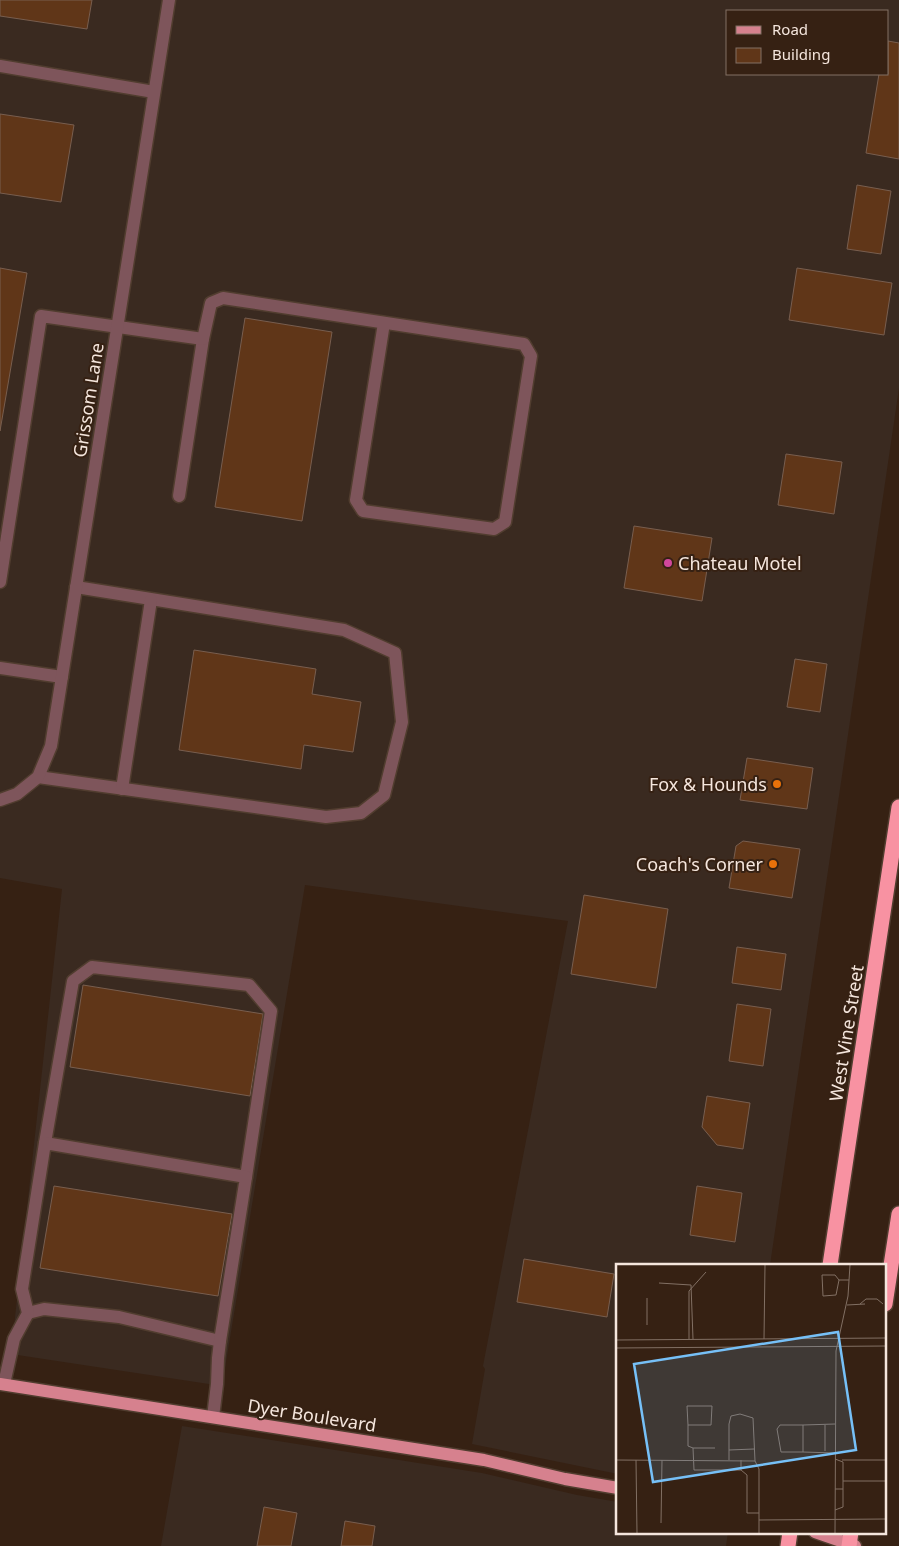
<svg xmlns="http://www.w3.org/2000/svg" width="899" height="1546" font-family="'Noto Sans',sans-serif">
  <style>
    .commercial { fill: #3a2a20; fill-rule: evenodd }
    .building { fill: #603618; stroke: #785e4f }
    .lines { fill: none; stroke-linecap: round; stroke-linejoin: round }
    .minor-casing { stroke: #513d2f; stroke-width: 15 }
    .major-casing { stroke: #513d2f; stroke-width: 15 }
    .highway-casing { stroke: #513d2f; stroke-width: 18 }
    .minor { stroke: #7e555b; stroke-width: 12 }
    .major { stroke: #d6818e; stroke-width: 12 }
    .highway { stroke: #f892a2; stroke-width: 15 }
    .hotel-dot { fill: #d1479c; stroke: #362113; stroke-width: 2 }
    .food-dot { fill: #e8710a; stroke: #362113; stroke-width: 2 }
    .labels { text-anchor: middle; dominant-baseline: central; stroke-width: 4; stroke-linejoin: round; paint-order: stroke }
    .street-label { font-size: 18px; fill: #f5e6dd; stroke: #362113 }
    .poi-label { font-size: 18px; fill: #f5e6dd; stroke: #362113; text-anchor: end }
    .inset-road { fill: none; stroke: #827064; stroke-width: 1 }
    .view { fill: #76c0f7; fill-opacity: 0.15; stroke: #76c0f7; stroke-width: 2.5 }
    .inset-edge { fill: none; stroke: #f5e6dd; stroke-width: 2.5 }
  </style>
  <rect width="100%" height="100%" fill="#362113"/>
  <g class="commercial">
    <path d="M0,0H899V388L770,1265H618V1474L472,1444L485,1369L483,1366L568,921L305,885L222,1386L11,1354L62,889L0,878ZM728,11H888V74H728Z"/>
    <polygon points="182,1426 482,1473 577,1495 618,1502 618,1532 728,1532 726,1546 161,1546"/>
  </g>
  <g class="building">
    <polygon points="0,0 92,0 87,29 0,16"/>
    <polygon points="888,41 899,43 899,159 866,153 879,74 888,74"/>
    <polygon points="0,114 74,125 61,202 0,193"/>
    <polygon points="857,185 891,191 881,254 847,249"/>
    <polygon points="0,268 27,273 0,431"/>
    <polygon points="797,268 892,283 884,335 789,320"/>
    <polygon points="245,318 332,332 302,521 215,507"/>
    <polygon points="786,454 842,462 834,514 778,505"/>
    <polygon points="634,526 712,538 702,601 624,588"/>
    <polygon points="194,650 316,669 312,694 361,702 353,752 304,745 301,769 179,750"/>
    <polygon points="795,659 827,664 820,712 787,707"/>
    <polygon points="747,758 813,768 807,809 740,800"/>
    <polygon points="743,841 800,849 792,898 729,888 736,846"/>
    <polygon points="584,895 668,909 656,988 571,974"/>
    <polygon points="737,947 786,954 781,990 732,983"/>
    <polygon points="83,985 263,1014 250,1096 70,1067"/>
    <polygon points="737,1004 771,1009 763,1066 729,1061"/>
    <polygon points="707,1096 750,1103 743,1149 717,1145 702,1127"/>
    <polygon points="54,1186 232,1214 218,1296 40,1268"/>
    <polygon points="697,1186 742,1193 735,1242 690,1235"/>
    <polygon points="524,1259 614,1274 607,1317 517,1302"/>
    <polygon points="264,1507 297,1513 291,1546 257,1546"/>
    <polygon points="345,1521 375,1526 372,1546 341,1546"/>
  </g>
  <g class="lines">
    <g class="minor-casing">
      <g id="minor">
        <polyline points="0,66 154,92"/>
        <polyline points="179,496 203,339"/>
        <polyline points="0,582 41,316 203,339 211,303 223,298 524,344 531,356 505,522 494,529 363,511 356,500 384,323"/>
        <polyline points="0,668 62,677"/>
        <polyline points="38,777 326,817 361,813 384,795 402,722 395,653 344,630 76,587"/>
        <polyline points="122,789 151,600"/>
        <polyline points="0,800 17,794 38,777 51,746 169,0"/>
        <polyline points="45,1143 73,981 92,967 249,985 271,1011 246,1177"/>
        <polyline points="28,1313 44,1309 119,1317 220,1341"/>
        <polyline points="4,1384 14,1339 28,1313 22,1289 45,1143 246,1177 220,1341 218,1358 217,1384 213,1417"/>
      </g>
    </g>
    <g class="major-casing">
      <g id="major">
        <polyline points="0,1384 484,1460 565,1479 618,1488"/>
        <polyline points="815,1532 855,1546"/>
      </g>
    </g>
    <g class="highway-casing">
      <g id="highway">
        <polyline points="830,1265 899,807"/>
        <polyline points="885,1304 899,1214"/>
        <polyline points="788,1546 790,1532"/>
        <polyline points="849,1546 851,1532"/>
      </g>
    </g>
    <use href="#minor" class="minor"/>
    <use href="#major" class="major"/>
    <use href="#highway" class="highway"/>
  </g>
  <circle class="hotel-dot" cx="668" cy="563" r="5"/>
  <g class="food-dot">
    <circle cx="777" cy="784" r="5"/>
    <circle cx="773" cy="864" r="5"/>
  </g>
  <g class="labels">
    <g class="street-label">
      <text transform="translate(88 400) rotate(-81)">Grissom Lane</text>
      <text transform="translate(846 1033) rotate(-81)">West Vine Street</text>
      <text transform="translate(312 1415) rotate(9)">Dyer Boulevard</text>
    </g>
    <g class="poi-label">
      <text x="678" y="563" text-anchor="start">Chateau Motel</text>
      <text x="767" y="784">Fox &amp; Hounds</text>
      <text x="763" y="864">Coach's Corner</text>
    </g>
  </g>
  <g transform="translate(616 1264)">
    <rect width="270" height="270" fill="#362113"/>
    <path class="inset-road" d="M223,16L220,31L207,32L206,11H219L223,16H233M43,19L75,21M75,21L77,75M244,40L250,35H261L267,40M231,41L249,40M31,61V34M73,75V27L90,8M148,75L149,1M0,76L270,74M0,84L270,82M219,160L187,161V188L219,189M72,161H95L96,142H71L72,161V182L77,184L78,206H125V196M209,161V187M77,184H99M113,186L138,185M187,188H165L161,165L164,161H187M219,195L227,198V225M0,196L139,197L143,205V269M20,196L21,269M113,196V160L115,152L124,150L137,154L139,197M226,196H270M125,206L131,211V249H143M227,217H270M219,225H227V243L219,246M143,256L270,255M45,259L46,196M219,269L220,87L232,32L234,1"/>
    <path class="view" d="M222,68L240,186L37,218L18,100Z"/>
    <rect width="270" height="270" class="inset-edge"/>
  </g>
  <rect x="726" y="10" width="162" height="65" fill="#362113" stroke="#827064"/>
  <rect x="736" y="26" width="25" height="8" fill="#d6818e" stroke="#827064"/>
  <text x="772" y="35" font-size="15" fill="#f5e6dd">Road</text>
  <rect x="736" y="48" width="25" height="15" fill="#603618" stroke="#827064"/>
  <text x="772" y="60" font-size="15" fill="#f5e6dd">Building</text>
</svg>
